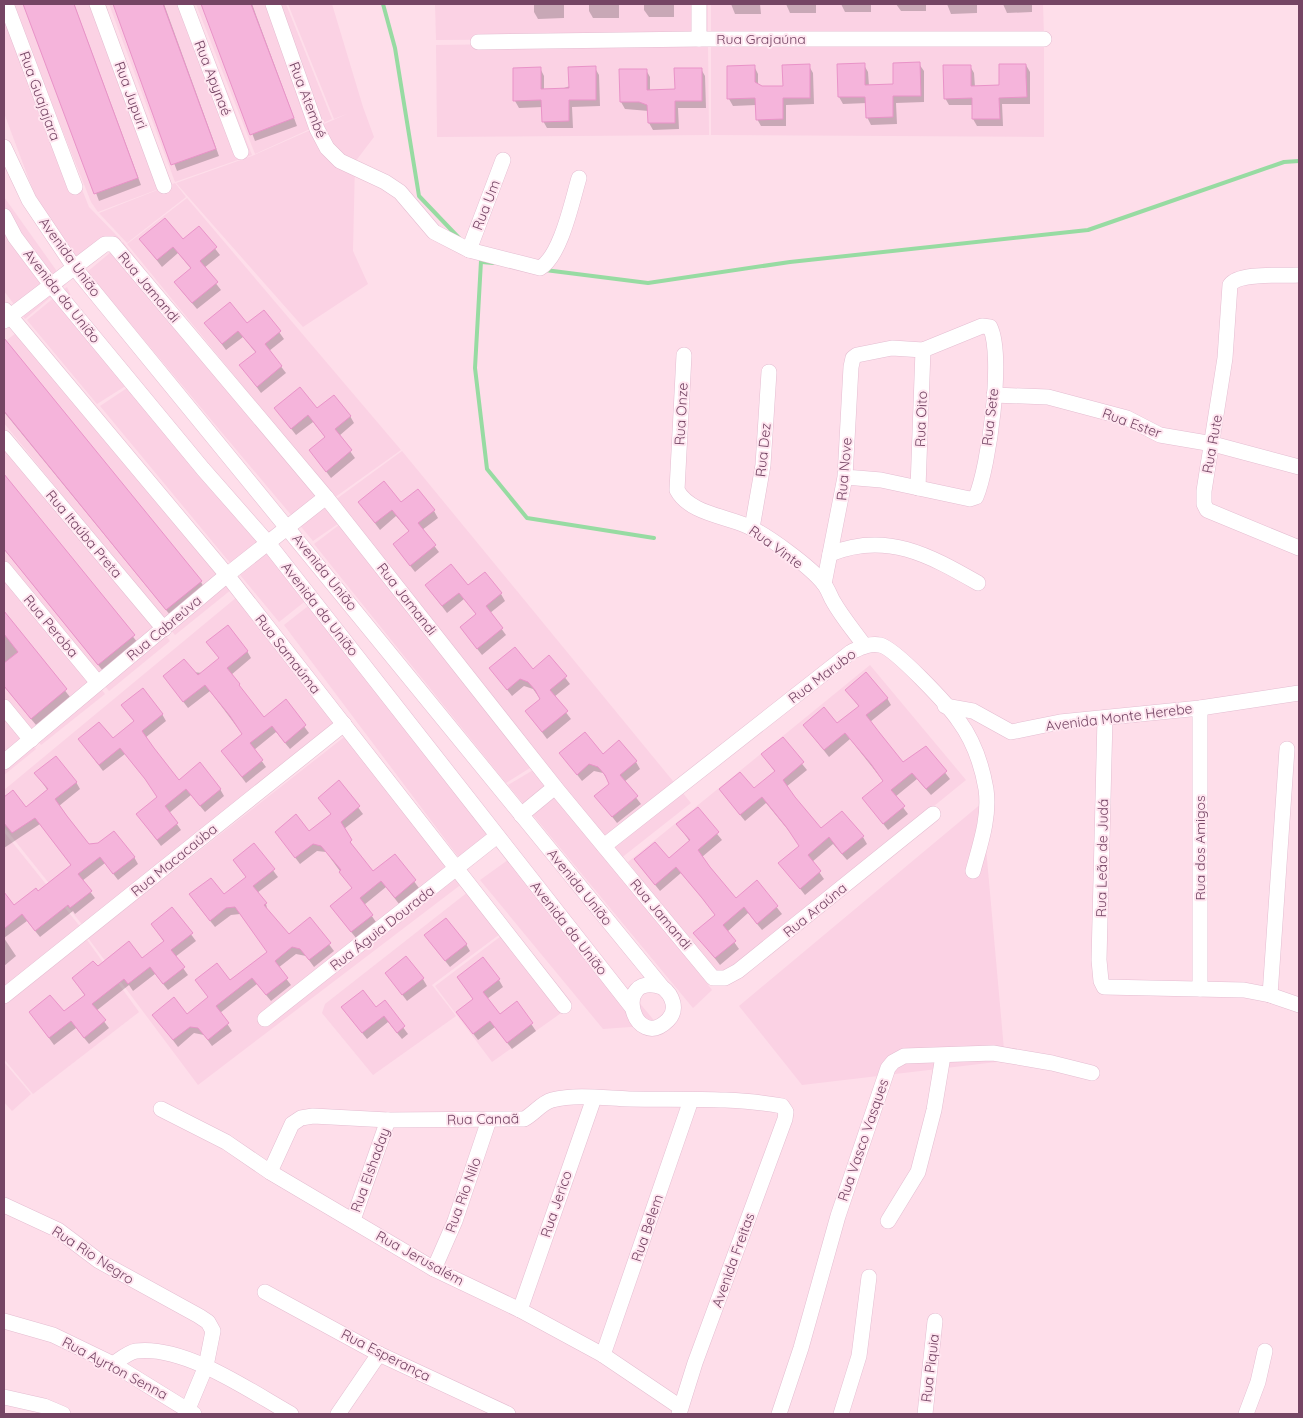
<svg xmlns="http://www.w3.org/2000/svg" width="1303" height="1418" font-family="Quicksand,sans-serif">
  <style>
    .residential { fill: #fbd2e4 }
    .shadow { fill: #0003 }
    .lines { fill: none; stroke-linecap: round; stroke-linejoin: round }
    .stream { stroke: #97dba2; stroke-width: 4 }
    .building { fill: #f5b4db; stroke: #e993c8 }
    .minor-casing { stroke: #e4bdd1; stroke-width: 16 }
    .minor { stroke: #fff; stroke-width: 15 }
    .labels { text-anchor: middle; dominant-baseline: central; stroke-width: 4; stroke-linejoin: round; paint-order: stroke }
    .street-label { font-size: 14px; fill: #754564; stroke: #ffe6f0 }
  </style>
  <rect width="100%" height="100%" fill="#fedeea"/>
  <g class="residential">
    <polygon points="4,4 8,4 89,207 121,240 85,269 37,201 4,113"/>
    <polygon points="12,4 105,4 172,184 98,212 91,202"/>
    <polygon points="109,4 193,4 252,155 175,182"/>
    <polygon points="196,4 286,4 332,119 255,154"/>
    <polygon points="288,4 332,4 363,107 374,137 355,162 353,251 368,284 303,327 176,183 252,156 349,113 334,119"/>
    <polygon points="435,4 708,4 708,38 436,40"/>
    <polygon points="711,4 1043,4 1044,36 711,37"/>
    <polygon points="708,41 709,135 437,137 436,45"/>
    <polygon points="711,41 1044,41 1044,137 711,135"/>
    <polygon points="175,183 186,197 127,243 99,213"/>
    <polygon points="4,197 66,284 25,319 4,291"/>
    <polygon points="187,198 401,450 334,498 127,244"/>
    <polygon points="123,242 342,521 313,541 87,272"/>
    <polygon points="67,287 73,300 135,380 97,404 27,320"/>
    <polygon points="23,328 237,585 175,635 4,423 4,342"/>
    <polygon points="136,382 308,599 279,622 100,406"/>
    <polygon points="4,436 170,641 109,691 4,560"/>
    <polygon points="402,451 691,803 620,859 335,500"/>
    <polygon points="343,522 538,763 506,783 314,544"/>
    <polygon points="4,569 105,694 41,745 4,698"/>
    <polygon points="243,592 344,727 84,927 4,827 4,790"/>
    <polygon points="312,603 500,843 466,867 284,625"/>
    <polygon points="870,665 966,780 719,981 628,862"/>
    <polygon points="4,709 36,749 4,775"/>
    <polygon points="348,734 467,880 198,1085 88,938"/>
    <polygon points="540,766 603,846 712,990 693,1008 508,785"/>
    <polygon points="982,803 1005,1061 802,1085 739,1006"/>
    <polygon points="4,832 82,929 4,991"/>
    <polygon points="515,855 658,1025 603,1029 480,880"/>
    <polygon points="473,888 508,928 432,985 456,1016 373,1075 322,1013 325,1004"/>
    <polygon points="509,930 571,1006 492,1062 435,986"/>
    <polygon points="87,940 139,1012 33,1094 4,1059 4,1001"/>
    <polygon points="4,1062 31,1094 12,1111 4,1102"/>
  </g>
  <g class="shadow">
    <polygon points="25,4 74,4 141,185 99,201"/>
    <polygon points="115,4 164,4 219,156 177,171"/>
    <polygon points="203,4 252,4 297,126 255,141"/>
    <polygon points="534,4 564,4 564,18 538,19 534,12"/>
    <polygon points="589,4 619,4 619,18 593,18 589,11"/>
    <polygon points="644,4 674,4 674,17 649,17 644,10"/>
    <polygon points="731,4 760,4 761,14 735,14"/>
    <polygon points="786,4 816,4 816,13 790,13"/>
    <polygon points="841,4 871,4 871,12 845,12"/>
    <polygon points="896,4 926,4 926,11 901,11"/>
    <polygon points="947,4 977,4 977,13 951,14"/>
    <polygon points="1003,4 1032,4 1032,12 1007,13"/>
    <polygon points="919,64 924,71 924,102 896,103 897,124 871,125 867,117 867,103 843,104 839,97 864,65 868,72 869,86 894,85"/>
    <polygon points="1026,65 1030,72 1030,104 1002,104 1003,126 977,126 973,119 973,105 949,105 945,98 970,66 974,73 975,87 1000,87"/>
    <polygon points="754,66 758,74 758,88 784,87 809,66 813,73 814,104 786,105 786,126 761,126 757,119 756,105 733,106 729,99"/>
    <polygon points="540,68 544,76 544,90 561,89 570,86 595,68 599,75 600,106 572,107 573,128 547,128 543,121 543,107 519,108 515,101"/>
    <polygon points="701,69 705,76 706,108 678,108 679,129 653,130 649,123 649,111 625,109 621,102 620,70 646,70 650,77 650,91 676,91"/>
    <polygon points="199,228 220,255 204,268 221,290 197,309 180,289 192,270 178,253 162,267 141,240 183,241"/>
    <polygon points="264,311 284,339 269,351 286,373 261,393 241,366 256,353 243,337 226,350 206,323 247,325"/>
    <polygon points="5,341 201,582 205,589 171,616 4,412"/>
    <polygon points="275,408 317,409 350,416 354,423 339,436 355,458 331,478 310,450 326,438 313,422 296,435"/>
    <polygon points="4,476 138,643 103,671 4,549"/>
    <polygon points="359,502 401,504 434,511 438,518 422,530 439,552 415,572 394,545 410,532 396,516 380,530"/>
    <polygon points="426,585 468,587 501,594 505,601 490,613 506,635 482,655 461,628 477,615 464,599 447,613"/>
    <polygon points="4,613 70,697 36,725 4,686"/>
    <polygon points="208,642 247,651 251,658 231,675 243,692 264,718 285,701 309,733 290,749 276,732 254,750 266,767 246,783 222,751 243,735 210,691 188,708 164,676 193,672 202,673 220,659"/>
    <polygon points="549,657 570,684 554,697 571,719 547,739 526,711 541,700 533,689 524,686 512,696 491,669 533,671"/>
    <polygon points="847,690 887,698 891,705 870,722 903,764 926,748 950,779 931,795 917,779 895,797 908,814 888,830 864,799 884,782 850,739 829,757 804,725 837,725 859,707"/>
    <polygon points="123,705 162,714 166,721 145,738 179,781 220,789 224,796 205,812 191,795 169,813 181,830 161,846 137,814 158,797 151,786 125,754 103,771 79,739 112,740 135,722"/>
    <polygon points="782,739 807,770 786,787 821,830 863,837 867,844 847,860 833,844 812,862 824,879 805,895 780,863 800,846 793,836 766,803 745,821 720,790 754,790 775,772 763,755"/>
    <polygon points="561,754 603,756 636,762 640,769 624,782 641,804 617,823 596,796 610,784 603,773 594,771 582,781"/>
    <polygon points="36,773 76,782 80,789 59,806 89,845 134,857 138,864 118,880 105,863 82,881 95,898 75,914 73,911 40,937 27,921 4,938 16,956 4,966 4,893 14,907 38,893 72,866 40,824 4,848 4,798 13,792 26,808 48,791"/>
    <polygon points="339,782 363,814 344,829 354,849 373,873 395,856 419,888 399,904 386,887 364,905 376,922 356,938 336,913 353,889 326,852 317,851 300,864 276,832 309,833 332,815 319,798"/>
    <polygon points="697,809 722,840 702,857 736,900 757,882 782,914 762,930 748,913 727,932 739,949 720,965 695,933 716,916 708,905 681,873 660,891 635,860 669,860 690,842 678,824"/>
    <polygon points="254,845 278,877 257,893 266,904 268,912 289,936 310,919 334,951 314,967 306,956 296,954 278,968 291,985 271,1001 257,984 220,1013 232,1031 212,1046 204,1035 194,1033 178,1047 154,1015 187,1016 209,998 197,981 230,982 268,952 240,914 231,915 215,927 195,902 224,896 247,878 234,861"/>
    <polygon points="172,909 196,941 175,957 188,975 168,990 155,974 133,991 129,985 96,1011 109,1028 89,1044 76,1028 54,1045 30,1012 63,1013 85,996 73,978 97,968 142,959 164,942 152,924"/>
    <polygon points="430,942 466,944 470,951 450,967"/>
    <polygon points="386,973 423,979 427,986 407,1001"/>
    <polygon points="458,978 499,980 503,987 487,999 499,1015 517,1003 536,1031 512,1049 495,1027 478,1040 462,1019 474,1000"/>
    <polygon points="384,1002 408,1034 402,1039 388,1022 367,1039 347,1014 376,1008"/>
  </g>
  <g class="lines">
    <g class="stream">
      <polyline points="383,4 395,48 419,196 459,238"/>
      <polyline points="481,261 475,368 487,469 527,518 654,538"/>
      <polyline points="482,262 493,263"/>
      <polyline points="545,270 648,283 790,262 1088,230 1284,162 1299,161"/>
    </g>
  </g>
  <g class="building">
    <polygon points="23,4 74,4 138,178 94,194"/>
    <polygon points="113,4 163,4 216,149 171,165"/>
    <polygon points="201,4 251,4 294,118 250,135"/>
    <polygon points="920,62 921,96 893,96 893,117 866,118 865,97 838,97 837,64 865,63 865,85 893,84 893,63"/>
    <polygon points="810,64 810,98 783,98 783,119 756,120 755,98 727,99 727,66 755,65 755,82 762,86 783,86 782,65"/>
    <polygon points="999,64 1026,64 1026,76 1027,97 999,98 1000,119 972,119 972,98 944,99 943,65 971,65 971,86 999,85"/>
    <polygon points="596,66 596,100 569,100 569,121 542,122 541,100 513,101 513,68 541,67 541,89 569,88 568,67"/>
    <polygon points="674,68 702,68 702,101 675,101 675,123 648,123 647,105 639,102 620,102 619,69 647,69 647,90 675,89"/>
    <polygon points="165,218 183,239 199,226 217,247 200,261 218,282 192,303 174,282 191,268 173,247 157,260 139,239"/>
    <polygon points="230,302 247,323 264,310 281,331 265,344 282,366 257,387 239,365 256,352 238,331 222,344 204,323"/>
    <polygon points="4,338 202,581 166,610 4,411"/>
    <polygon points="300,387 317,408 334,395 351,416 335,429 352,450 326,472 309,450 325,437 308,415 291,429 274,408"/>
    <polygon points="4,474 135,635 98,665 4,549"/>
    <polygon points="384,481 401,502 418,489 435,510 418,523 436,545 410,566 393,544 409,531 392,510 375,523 358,502"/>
    <polygon points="451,564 468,585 485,572 502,593 486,606 503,628 477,649 460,627 476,614 459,593 442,606 425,585"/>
    <polygon points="4,611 67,689 31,719 4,686 4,663 18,652 4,634"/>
    <polygon points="228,625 248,651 227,668 240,684 239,685 264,717 286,699 306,725 285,743 272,726 250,743 263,760 242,777 221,751 242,734 230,716 205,685 183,702 163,676 184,659 198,675 219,658 206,642"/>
    <polygon points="515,647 533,669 549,655 567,676 550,690 568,711 542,732 525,711 540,699 535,690 528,682 520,679 507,690 489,668"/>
    <polygon points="866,672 888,698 866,715 879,732 903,762 926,746 947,771 926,789 912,773 891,790 905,806 883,824 862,798 883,781 871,764 845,733 824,750 803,725 824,707 837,723 859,706 845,690"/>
    <polygon points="143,688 163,714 142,731 154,748 179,780 200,762 221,789 200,806 186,789 165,806 178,823 157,840 136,814 157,797 145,779 120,748 99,765 78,739 99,722 113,738 134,721 121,705"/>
    <polygon points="585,732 603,754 619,740 637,761 620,775 638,796 612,817 594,796 609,784 605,775 598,767 589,764 577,775 559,753"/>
    <polygon points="783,737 804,762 783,780 795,797 821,828 842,811 864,836 842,854 829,837 808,855 821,871 800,889 778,863 799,846 787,828 762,797 740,815 719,789 740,772 754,788 775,771 761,754"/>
    <polygon points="56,756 77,782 55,799 67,816 89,844 98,843 114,831 135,857 113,874 100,857 78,874 92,891 70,908 68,905 35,931 22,914 4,929 4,892 14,905 36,888 38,891 71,865 35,818 12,833 4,823 4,797 13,790 26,807 48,789 34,773"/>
    <polygon points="339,780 360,806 341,822 352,840 350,842 373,871 395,854 416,880 395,898 381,881 360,898 373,915 351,932 330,906 352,888 339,872 341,870 321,846 313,844 295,858 275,832 296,814 309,831 331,814 318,798"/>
    <polygon points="698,807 719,832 698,850 710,867 736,898 757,880 778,906 757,924 744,907 723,925 736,941 715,958 693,933 715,915 702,898 676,867 655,885 634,859 655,842 669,858 690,840 676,824"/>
    <polygon points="254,843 275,869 253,886 267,903 264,905 289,934 310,917 331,943 309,960 300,949 292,947 275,961 288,978 266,995 252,978 216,1006 229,1023 208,1040 198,1028 190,1027 173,1040 152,1015 174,997 187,1014 208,997 195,980 217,963 230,980 267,952 235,907 226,908 210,921 189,894 211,878 224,894 246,877 233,860"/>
    <polygon points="172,907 193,933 171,950 185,967 163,984 150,967 128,984 124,979 92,1004 106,1020 84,1038 71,1021 49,1038 29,1012 50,995 64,1011 85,995 72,978 93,961 98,966 129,941 142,958 164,941 151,924"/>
    <polygon points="446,918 467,944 445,961 424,935"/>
    <polygon points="406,956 424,978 402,995 385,973"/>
    <polygon points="483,957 500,979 483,992 500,1014 517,1001 533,1023 507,1043 490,1021 473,1034 456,1012 473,999 457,977"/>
    <polygon points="363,990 376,1007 385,1000 405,1026 397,1033 384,1016 362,1033 341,1007"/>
  </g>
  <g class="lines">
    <g class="minor-casing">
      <g id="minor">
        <polyline points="6,4 75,187"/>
        <polyline points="97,4 164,186"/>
        <polyline points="185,4 241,152"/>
        <path d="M273,4L317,129L327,148L340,161L385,182L400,192L434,232L469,250L540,268C561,256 572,201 579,178"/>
        <polyline points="699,39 699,4"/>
        <polyline points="478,42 699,39 1044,39"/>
        <path d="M4,147L29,200L74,267L662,987C673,995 678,1010 668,1020C634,1054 611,971 662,987"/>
        <polyline points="4,216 15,237 51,285 203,469 268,543 631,1006"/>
        <polyline points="469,250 503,160"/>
        <path d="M1299,275C1283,276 1239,272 1230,285L1225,358L1204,491V504L1207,510L1299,548"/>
        <polyline points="5,310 227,575 564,1006"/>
        <polyline points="4,321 105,244 113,244 326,497 555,787 713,978 725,978 738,971 933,814"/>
        <path d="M684,355L677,490C689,513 725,516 747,526C767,535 811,567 824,584C828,589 830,596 833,601C842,617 854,631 864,645"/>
        <polyline points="994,395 1048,397 1127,418 1160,435 1213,444 1299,467"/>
        <polyline points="4,438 164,629"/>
        <polyline points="918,488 923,350"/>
        <polyline points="752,528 763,465 769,372"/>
        <path d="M830,554C886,531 929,555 978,583"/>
        <polyline points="4,569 98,683"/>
        <path d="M824,584L845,477L851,367L853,358L857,355L892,348L923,350L982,326L990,327C1004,356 989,466 976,497L970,499L881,480L845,477"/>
        <polyline points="945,706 973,711 1011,732 1060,722 1200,708 1299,693"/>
        <polyline points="4,707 31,740"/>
        <polyline points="1105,718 1099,960 1101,981 1104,987 1244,990 1270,995 1299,1005"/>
        <polyline points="4,762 227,575 326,497"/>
        <polyline points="521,815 555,787"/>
        <path d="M604,846L851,652C860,648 869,643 880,645C895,648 949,706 959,721C973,740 982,766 986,789C990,817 980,845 973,871"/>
        <polyline points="1200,989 1200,708"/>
        <polyline points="1270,995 1287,749"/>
        <polyline points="4,996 344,724"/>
        <polyline points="265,1019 497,836"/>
        <polyline points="161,1109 226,1142 270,1172 434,1269 520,1310 603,1355 680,1407"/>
        <path d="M270,1172L292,1124L301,1118L313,1116L388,1120L524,1119C534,1114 541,1103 552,1100C576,1094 604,1098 629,1099C679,1100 733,1097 782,1106L786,1112L785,1119L695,1363L679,1414"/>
        <polyline points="4,1205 58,1230 99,1261 199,1316 208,1322 213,1331 206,1366 188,1409"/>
        <polyline points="353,1220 388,1120"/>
        <polyline points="888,1221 918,1172 934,1110 943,1056"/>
        <polyline points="434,1269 455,1221 489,1120"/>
        <polyline points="265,1292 379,1354 508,1414"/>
        <polyline points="520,1310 594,1098"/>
        <polyline points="4,1321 53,1335 113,1364 194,1414"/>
        <polyline points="603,1355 691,1100"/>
        <path d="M113,1364C119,1360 129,1352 136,1351C185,1345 250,1391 291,1414"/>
        <polyline points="4,1397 44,1406 63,1414"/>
        <polyline points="338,1414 379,1354"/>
        <polyline points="779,1414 801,1348 838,1216 888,1068 893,1062 904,1056 993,1053 1052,1063 1092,1073"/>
        <polyline points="841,1414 859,1356 869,1277"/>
        <polyline points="925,1414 935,1321"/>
        <polyline points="1246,1414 1258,1382 1265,1351"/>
      </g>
    </g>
    <use href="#minor" class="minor"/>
  </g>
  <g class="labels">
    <g class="street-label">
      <text x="761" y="39">Rua Grajaúna</text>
      <text transform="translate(213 78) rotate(69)">Rua Apynaé</text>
      <text transform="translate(131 95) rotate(70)">Rua Jupuri</text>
      <text transform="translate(40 96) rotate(70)">Rua Guajajara</text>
      <text transform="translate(308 100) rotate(69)">Rua Atembé</text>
      <text transform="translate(486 205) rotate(-69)">Rua Um</text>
      <text transform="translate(70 257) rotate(54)">Avenida União</text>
      <text transform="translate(149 287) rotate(50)">Rua Jamandi</text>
      <text transform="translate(62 296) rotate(52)">Avenida da União</text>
      <text transform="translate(681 414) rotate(-87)">Rua Onze</text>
      <text transform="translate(990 417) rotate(-83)">Rua Sete</text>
      <text transform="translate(921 419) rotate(-88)">Rua Oito</text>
      <text transform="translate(1132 423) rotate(20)">Rua Ester</text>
      <text transform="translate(1212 444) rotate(-80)">Rua Rute</text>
      <text transform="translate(763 450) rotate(-84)">Rua Dez</text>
      <text transform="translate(844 469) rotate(-85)">Rua Nove</text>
      <text transform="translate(84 534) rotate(50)">Rua Itaúba Preta</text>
      <text transform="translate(776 547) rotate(36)">Rua Vinte</text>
      <text transform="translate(325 572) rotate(51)">Avenida União</text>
      <text transform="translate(407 599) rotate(52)">Rua Jamandi</text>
      <text transform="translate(320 609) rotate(52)">Avenida da União</text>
      <text transform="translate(51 626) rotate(50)">Rua Peroba</text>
      <text transform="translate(164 628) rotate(-40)">Rua Cabreúva</text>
      <text transform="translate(288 654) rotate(52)">Rua Samaúma</text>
      <text transform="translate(822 676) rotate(-37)">Rua Marubo</text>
      <text transform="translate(1119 717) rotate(-7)">Avenida Monte Herebe</text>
      <text transform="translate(1200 848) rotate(-90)">Rua dos Amigos</text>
      <text transform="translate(1102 858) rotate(-89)">Rua Leão de Judá</text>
      <text transform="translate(174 860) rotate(-39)">Rua Macacaúba</text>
      <text transform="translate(580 887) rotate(51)">Avenida União</text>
      <text transform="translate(815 910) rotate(-39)">Rua Araúna</text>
      <text transform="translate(661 914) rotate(50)">Rua Jamandi</text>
      <text transform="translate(382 928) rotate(-38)">Rua Águia Dourada</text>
      <text transform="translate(569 928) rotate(52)">Avenida da União</text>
      <text transform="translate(483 1119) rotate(-1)">Rua Canaã</text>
      <text transform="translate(863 1140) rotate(-71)">Rua Vasco Vasques</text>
      <text transform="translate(370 1170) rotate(-70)">Rua Elshaday</text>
      <text transform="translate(463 1195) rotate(-70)">Rua Rio Nilo</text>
      <text transform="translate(556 1204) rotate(-71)">Rua Jerico</text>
      <text transform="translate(647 1228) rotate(-71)">Rua Belem</text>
      <text transform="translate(93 1255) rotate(33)">Rua Rio Negro</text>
      <text transform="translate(420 1258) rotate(29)">Rua Jerusalém</text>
      <text transform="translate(733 1260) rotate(-70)">Avenida Freitas</text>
      <text transform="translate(386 1355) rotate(27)">Rua Esperança</text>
      <text transform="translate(115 1368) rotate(28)">Rua Ayrton Senna</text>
      <text transform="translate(930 1368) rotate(-83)">Rua Piquia</text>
    </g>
  </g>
  <rect width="1303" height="1418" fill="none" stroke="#754564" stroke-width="10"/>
</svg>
